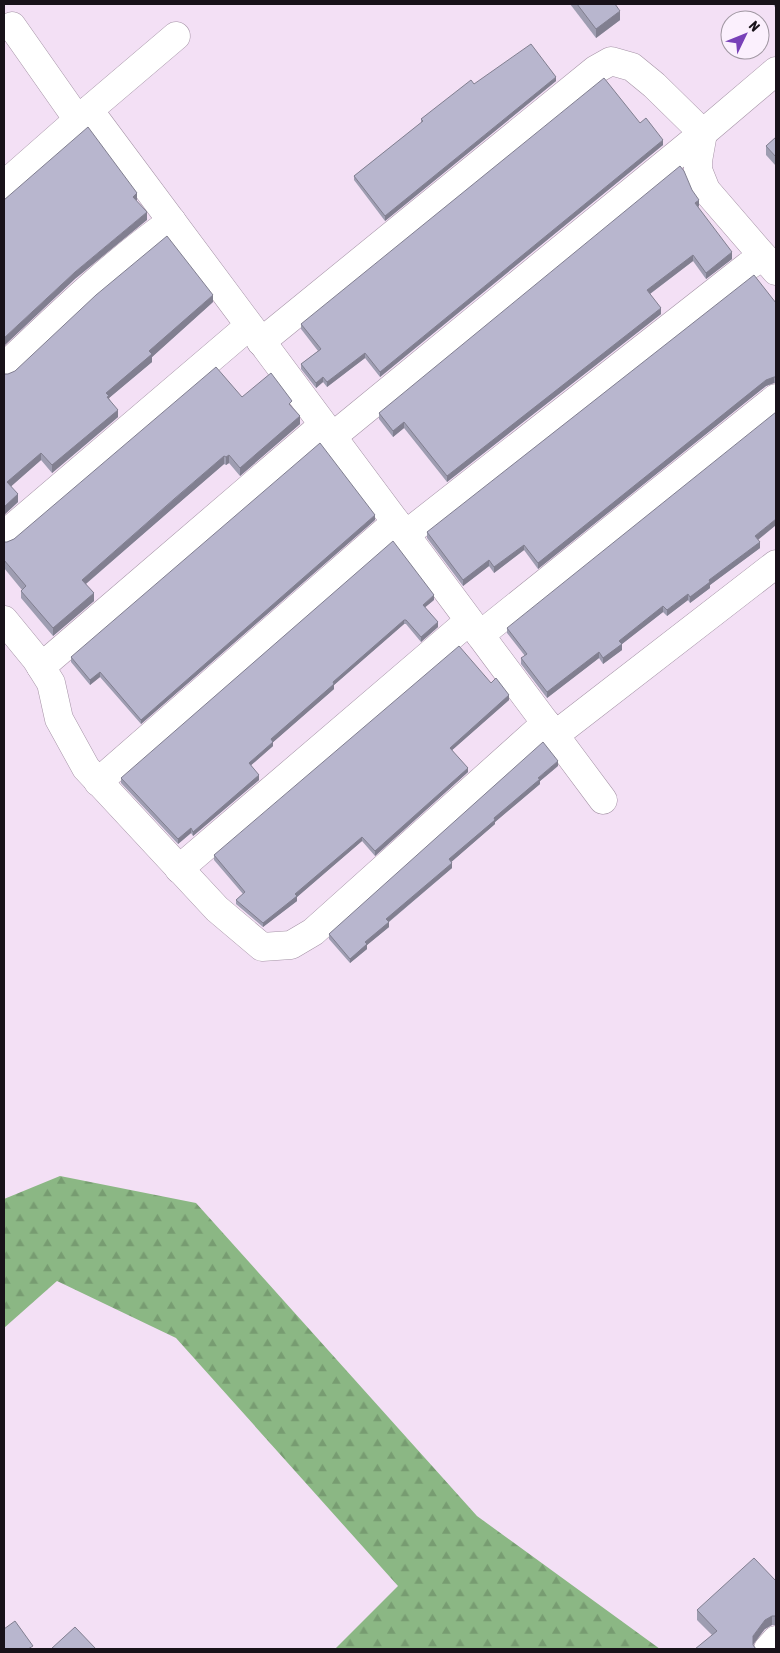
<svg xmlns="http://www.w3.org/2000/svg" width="780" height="1653" font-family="'Asap Condensed',sans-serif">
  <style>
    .forest { fill: url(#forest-firs) }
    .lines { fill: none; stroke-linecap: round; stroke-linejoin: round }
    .street-casing { stroke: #a593a6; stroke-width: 29 }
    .street { stroke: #fff; stroke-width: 28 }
    .wall { fill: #9e9db1 }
    .shaded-wall { fill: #817f90 }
    .building { fill: #b8b6ce; stroke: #817f90 }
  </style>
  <defs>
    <pattern id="forest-firs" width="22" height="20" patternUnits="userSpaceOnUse" patternTransform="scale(1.25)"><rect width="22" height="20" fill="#8bb784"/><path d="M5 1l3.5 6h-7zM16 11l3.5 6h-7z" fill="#779c71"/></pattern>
  </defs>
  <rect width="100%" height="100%" fill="#f3e0f5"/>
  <polygon class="forest" points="60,1176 196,1203 477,1516 660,1649 335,1649 398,1586 176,1338 57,1281 4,1328 4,1199"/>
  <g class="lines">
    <g class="street-casing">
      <g id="street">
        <polyline points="12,26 78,120"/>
        <polyline points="89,110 176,36"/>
        <polyline points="703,133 698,161 698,170 706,190 763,256"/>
        <polyline points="4,185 89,110 603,800"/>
        <polyline points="261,342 595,70 611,61 632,67 654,85 703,133"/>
        <path d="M4,367C58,316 111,264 172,221"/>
        <polyline points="332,437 703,133 776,71"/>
        <polyline points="4,535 249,326"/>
        <polyline points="405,535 748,266 763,256 776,271"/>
        <polyline points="4,620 36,659 51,683 59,719 86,768 217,909 262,947 291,945 313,932 546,723"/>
        <polyline points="480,635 776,398"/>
        <polyline points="41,667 323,425"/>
        <polyline points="555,735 776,564"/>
        <polyline points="98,782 396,522"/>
        <polyline points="179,869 469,621"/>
        <polyline points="768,1649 776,1640"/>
      </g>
    </g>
    <use href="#street" class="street"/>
  </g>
  <g class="wall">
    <polygon points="570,4 615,4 620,20 596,38"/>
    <polygon points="773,4 776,4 776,9"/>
    <polygon points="556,81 385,221 354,180 354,176 421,123 421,119 474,84"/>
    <polygon points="640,123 663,145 380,377 365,358 327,387 323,382 316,388 301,369 301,364 318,351 301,329 301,324"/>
    <polygon points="776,137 776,166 766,155 766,146"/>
    <polygon points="692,190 699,206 698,207 732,259 706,279 693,261 650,294 661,314 447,482 404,428 393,437 379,419 379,413"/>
    <polygon points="213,302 152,357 152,362 109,398 118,417 52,473 41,460 11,486 18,502 4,515 8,374"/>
    <polygon points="776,303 776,383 774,383 766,386 538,569 524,550 494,573 489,566 463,586 427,538 427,532"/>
    <polygon points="242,397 292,407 300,424 240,476 229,463 226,465 224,464 174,507 86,584 94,601 53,636 21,598 21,591 22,590 4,568 4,542 7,542 14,539"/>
    <polygon points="375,520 141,724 100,677 90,685 71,662 71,657"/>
    <polygon points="776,525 758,540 760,548 710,585 710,588 690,603 688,600 667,616 663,612 622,644 622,650 603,664 599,658 547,698 521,664 521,658 525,656 507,633 507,628"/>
    <polygon points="434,600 425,607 438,627 421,642 406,624 404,624 334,685 334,689 273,742 273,746 251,765 259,780 193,836 191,833 178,844 121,783 121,778"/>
    <polygon points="491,683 509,700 452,750 468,772 375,856 362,841 297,897 297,901 263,927 236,904 236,900 243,894 214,860 214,855"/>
    <polygon points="558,766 540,781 540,784 495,822 495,824 451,862 452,868 389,922 389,927 367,945 367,949 350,963 329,939 329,934"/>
    <polygon points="776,1581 776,1625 772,1625 765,1629 712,1635 697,1620 697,1610"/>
  </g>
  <g class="shaded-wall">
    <polygon points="620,11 620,20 596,38 596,29"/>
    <polygon points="556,77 556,81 385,221 385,216"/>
    <polygon points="663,140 663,145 380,377 380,372"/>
    <polygon points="137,193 137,201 133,197"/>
    <polygon points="699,200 699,206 695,209 695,203"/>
    <polygon points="147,212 147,220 75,279 4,346 4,338 75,272"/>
    <polygon points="732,252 732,259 706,279 706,273"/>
    <polygon points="693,255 693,261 647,296 647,290"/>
    <polygon points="213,295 213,302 152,357 152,362 109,398 109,404 106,393 149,351"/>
    <polygon points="661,308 661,314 447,482 447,476"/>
    <polygon points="365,353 365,358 327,387 327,382"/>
    <polygon points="323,377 323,382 316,388 316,383"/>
    <polygon points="774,377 774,383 766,386 538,569 538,563 766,380"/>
    <polygon points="118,410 118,417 52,473 52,465"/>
    <polygon points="300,416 300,424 240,476 240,468"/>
    <polygon points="404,422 404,428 393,437 393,431"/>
    <polygon points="41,453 41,460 7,490 7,482"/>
    <polygon points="229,455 229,463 226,465 226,457"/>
    <polygon points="224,456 224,464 82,587 82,580"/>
    <polygon points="18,494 18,502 4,515 4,507"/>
    <polygon points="375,515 375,520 141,724 141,720"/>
    <polygon points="776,519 776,525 755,542 755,536"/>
    <polygon points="760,542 760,548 710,585 710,588 690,603 690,597 709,580"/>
    <polygon points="524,545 524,550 494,573 494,567"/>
    <polygon points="489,560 489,566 463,586 463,580"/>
    <polygon points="94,593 94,601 53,636 53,628"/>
    <polygon points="688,594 688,600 667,616 667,610"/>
    <polygon points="434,595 434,600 423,609 423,605"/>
    <polygon points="663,606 663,612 622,644 622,650 603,664 603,658 619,641"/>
    <polygon points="404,620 404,624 334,685 334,689 271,744 271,739 333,682"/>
    <polygon points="438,622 438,627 421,642 421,637"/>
    <polygon points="599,652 599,658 547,698 547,692"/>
    <polygon points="100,672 100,677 90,685 90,680"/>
    <polygon points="509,695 509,700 450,752 450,748"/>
    <polygon points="273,742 273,746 249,767 249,763"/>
    <polygon points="558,761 558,766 540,781 540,784 495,822 495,824 449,864 449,859 538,778"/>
    <polygon points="468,768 468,772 375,856 375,851"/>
    <polygon points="259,775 259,780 193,836 193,832"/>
    <polygon points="191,828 191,833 178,844 178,839"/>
    <polygon points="362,837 362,841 297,897 297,901 263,927 263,923 295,894"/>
    <polygon points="452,863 452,868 386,924 386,919"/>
    <polygon points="389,922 389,927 367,945 367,949 350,963 350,959 365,942"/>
    <polygon points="772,1616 772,1625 765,1629 753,1645 753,1636 765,1620"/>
  </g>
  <g class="building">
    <polygon points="577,4 615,4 620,11 596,29"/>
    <polygon points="531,44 556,77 385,216 354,176 423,121 421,119 471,80 474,84"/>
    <polygon points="604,78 640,123 646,118 663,140 380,372 365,353 327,382 323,377 316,383 301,364 321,349 301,324"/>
    <polygon points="88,127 137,193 133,197 147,212 75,272 4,338 4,200"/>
    <polygon points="776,137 776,157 766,146"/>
    <polygon points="680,166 684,171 692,190 699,200 695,203 732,252 706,273 693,255 647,290 661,308 447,476 404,422 393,431 379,413"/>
    <polygon points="167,236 213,295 149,351 152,354 106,393 109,396 107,397 118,410 52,465 41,453 7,482 18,494 4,507 4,374 8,374 15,371 96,295"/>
    <polygon points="754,275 776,303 776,377 774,377 766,380 538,563 524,545 494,567 489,560 463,580 427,532"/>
    <polygon points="216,367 242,397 271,373 292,401 289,404 300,416 240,468 229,455 226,457 224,456 174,499 82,580 94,593 53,628 21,591 26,586 4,560 4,542 7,542 14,539"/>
    <polygon points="776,412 776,519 755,536 760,542 709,580 710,582 690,597 688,594 667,610 663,606 619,641 622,644 603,658 599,652 547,692 521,658 527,654 507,628"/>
    <polygon points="320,443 375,515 141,720 100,672 90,680 71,657"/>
    <polygon points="393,541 434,595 423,605 438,622 421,637 406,620 404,620 333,682 334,684 271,739 273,742 249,763 259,775 193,832 191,828 178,839 121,778"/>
    <polygon points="459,646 491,683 496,678 509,695 450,748 468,768 375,851 362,837 295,894 297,896 263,923 236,900 245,892 214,855"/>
    <polygon points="543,742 558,761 538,778 540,779 494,818 495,820 449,859 452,863 386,919 389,922 365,942 367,944 350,959 329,934"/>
    <polygon points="754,1558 776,1581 776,1616 772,1616 765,1620 753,1636 753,1645 756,1649 695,1649 717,1631 697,1610"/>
    <polygon points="15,1621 33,1646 28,1649 4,1649 4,1629"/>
    <polygon points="75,1627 96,1649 51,1649"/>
  </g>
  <rect width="780" height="1653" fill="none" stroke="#181219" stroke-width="10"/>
  <g transform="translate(745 35) rotate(47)"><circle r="24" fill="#fbf0fd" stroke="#a097a2"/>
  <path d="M0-4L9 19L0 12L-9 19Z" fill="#7841b8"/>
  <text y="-8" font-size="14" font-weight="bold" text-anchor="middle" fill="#181219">N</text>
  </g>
</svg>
